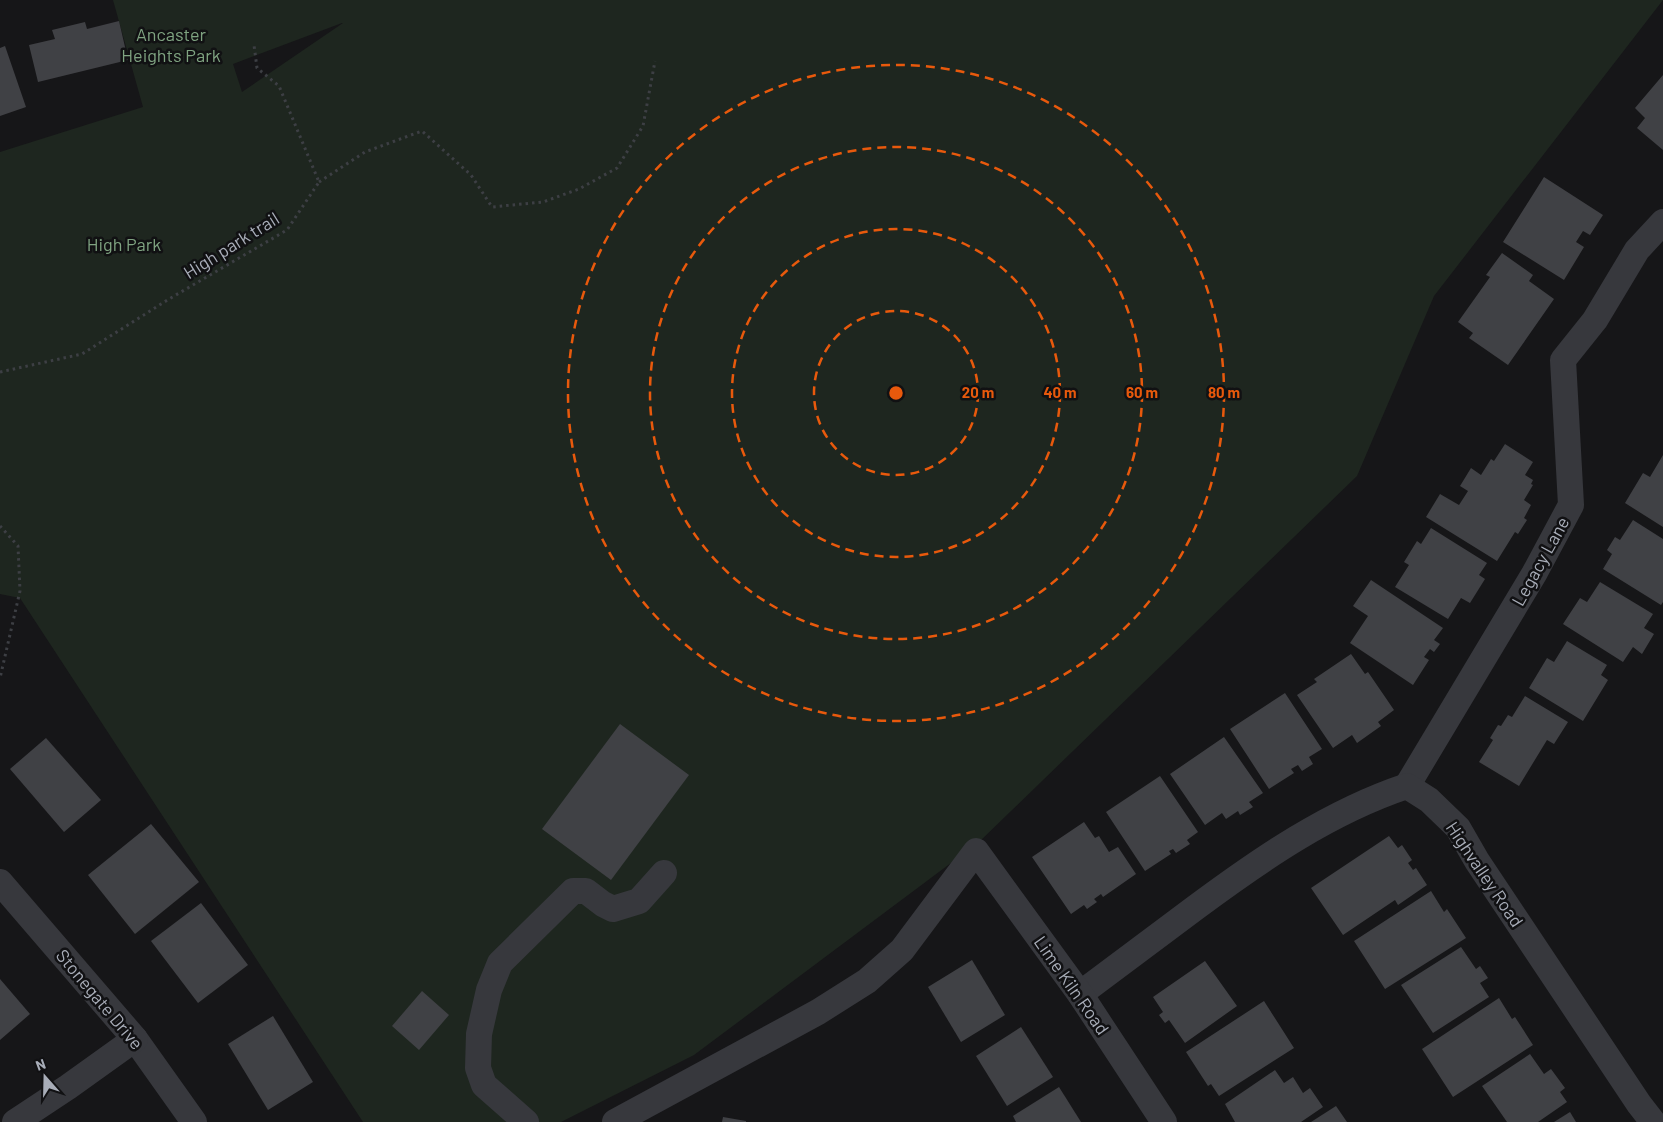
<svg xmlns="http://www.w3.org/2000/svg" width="1663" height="1122" font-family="Barlow,sans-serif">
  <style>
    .green { fill: #1e261f; fill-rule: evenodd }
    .building { fill: #404145 }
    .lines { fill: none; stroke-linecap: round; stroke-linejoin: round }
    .path { stroke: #3d3f44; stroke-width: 3; stroke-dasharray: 2.5 4; stroke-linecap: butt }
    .minor { stroke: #37383d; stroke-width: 26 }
    .ring { fill: none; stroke: #e8590c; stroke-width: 2.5; stroke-dasharray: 9 6 }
    .labels { text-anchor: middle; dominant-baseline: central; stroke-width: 5; stroke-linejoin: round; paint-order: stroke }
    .park-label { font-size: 18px; fill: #7fa381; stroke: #111113 }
    .street-label { font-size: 18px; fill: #a8adb8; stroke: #111113 }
    .centre { fill: #e8590c; stroke: #111113; stroke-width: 2.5 }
    .ring-label { font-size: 15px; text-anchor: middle; font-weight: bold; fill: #e8590c; stroke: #111113; stroke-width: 5; stroke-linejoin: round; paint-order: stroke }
  </style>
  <rect width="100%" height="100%" fill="#161618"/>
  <path class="green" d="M113,0H1663L1434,296L1357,476L979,842L694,1055L561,1122H363L20,598L0,594V152L143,107ZM342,23H343L242,92L233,64Z"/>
  <g class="building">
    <polygon points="119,21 128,60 38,82 29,45 55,39 52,30 85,22 87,29"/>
    <polygon points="5,46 26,107 0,116 0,48"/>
    <polygon points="1663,75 1663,150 1637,128 1645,118 1635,108"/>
    <polygon points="1544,177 1603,215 1590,235 1583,231 1576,242 1584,247 1564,280 1503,242"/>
    <polygon points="1502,253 1533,275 1529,281 1554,299 1508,365 1469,338 1473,333 1458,322 1490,277 1486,275"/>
    <polygon points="1505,444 1533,462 1525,475 1533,480 1531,484 1533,485 1524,500 1531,505 1524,518 1527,520 1518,534 1515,532 1497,561 1426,517 1440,494 1459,505 1468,491 1460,486 1471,468 1481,475 1491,459 1494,461"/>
    <polygon points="1663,455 1663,527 1625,503 1643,473 1650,477"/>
    <polygon points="1633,520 1663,539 1663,602 1661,605 1603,569 1612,554 1607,550 1615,537 1620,540"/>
    <polygon points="1431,528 1487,563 1479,575 1485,579 1470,603 1461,598 1448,619 1395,587 1409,565 1404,562 1417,541 1421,544"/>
    <polygon points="1371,580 1443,628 1434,640 1440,644 1434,652 1430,649 1424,657 1429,660 1413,685 1350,643 1368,616 1353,606"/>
    <polygon points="1600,582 1653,614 1644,628 1654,634 1642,654 1633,647 1623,662 1563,624 1580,598 1587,602"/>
    <polygon points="1567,641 1607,665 1601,675 1608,680 1583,721 1529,688 1547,658 1554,662"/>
    <polygon points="1351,654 1365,674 1368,672 1394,710 1378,722 1381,726 1357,743 1352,735 1333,748 1297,695 1317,682 1314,679"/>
    <polygon points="1285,693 1322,749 1309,757 1313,764 1302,771 1298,765 1291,769 1294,773 1269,789 1230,729"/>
    <polygon points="1525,696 1568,722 1554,744 1547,740 1519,786 1479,762 1493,740 1490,738 1498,725 1501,726 1508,715 1512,717"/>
    <polygon points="620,724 689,775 611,880 542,829"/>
    <polygon points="1224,737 1263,793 1249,802 1253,807 1240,815 1238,811 1226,819 1222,813 1205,825 1170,774"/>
    <polygon points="46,738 101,800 64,832 10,769"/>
    <polygon points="1160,776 1198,832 1187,840 1190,844 1176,853 1173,849 1169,851 1171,854 1145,871 1106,812"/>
    <polygon points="1084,822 1095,838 1099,836 1109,852 1118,847 1136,874 1103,897 1101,894 1094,899 1097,902 1087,909 1084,905 1071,914 1032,857"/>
    <polygon points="151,824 199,882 135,934 88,875"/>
    <polygon points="1389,836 1398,848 1402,845 1412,860 1408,863 1413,870 1416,868 1427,885 1398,905 1395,900 1343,935 1311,888"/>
    <polygon points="1431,891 1444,912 1447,909 1466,938 1385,989 1354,941"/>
    <polygon points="201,903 248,965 198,1003 151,941"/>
    <polygon points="1461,947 1476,969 1480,966 1488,978 1480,983 1489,997 1433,1033 1401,985"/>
    <polygon points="972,960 1005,1015 961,1042 928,987"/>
    <polygon points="1205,961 1237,1006 1185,1043 1169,1020 1165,1023 1159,1015 1163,1012 1153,997"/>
    <polygon points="0,979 30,1014 0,1040"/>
    <polygon points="422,991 449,1015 419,1050 392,1026"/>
    <polygon points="1499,998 1512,1019 1515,1017 1533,1045 1453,1097 1422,1049"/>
    <polygon points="1264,1001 1294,1048 1219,1096 1211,1084 1208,1086 1186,1052"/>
    <polygon points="273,1016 313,1082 268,1110 228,1044"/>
    <polygon points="1021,1027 1053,1077 1007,1106 976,1056"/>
    <polygon points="1530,1054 1544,1074 1551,1069 1565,1088 1560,1092 1567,1102 1538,1122 1507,1122 1482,1086"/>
    <polygon points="1275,1070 1284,1083 1293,1077 1303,1093 1310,1088 1323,1107 1301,1122 1235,1122 1225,1104"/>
    <polygon points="1059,1087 1081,1122 1016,1122 1013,1116"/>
    <polygon points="1336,1106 1347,1122 1311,1122"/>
    <polygon points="1570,1112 1576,1122 1554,1122"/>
    <polygon points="723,1117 746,1121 746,1122 722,1122"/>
  </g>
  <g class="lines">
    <g class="path">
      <polyline points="319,182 365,152 422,131 471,175 492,207 543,202 579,189 617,168 643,126 655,61"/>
      <polyline points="0,372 82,354 169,299 287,230 319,182 279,86 257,68 254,45"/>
      <polyline points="0,526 18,546 20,591 0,678"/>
    </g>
    <g class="minor">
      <polyline points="1407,786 1534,574 1571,505 1563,360 1595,320 1637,250 1663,222"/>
      <polyline points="0,882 135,1039 194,1122"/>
      <path d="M1080,994C1118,966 1156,937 1195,908C1261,859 1329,812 1407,786L1429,800L1458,828L1477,861L1639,1104L1653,1122"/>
      <polyline points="15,1122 68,1087 135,1039"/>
      <polyline points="526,1122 484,1085 478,1068 479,1034 489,990 500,963 573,891 586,891 603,904 613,909 639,901 664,873"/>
      <polyline points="615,1122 818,1012 867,981 902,950 976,851 1080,994 1164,1122"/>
    </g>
  </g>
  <g class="ring">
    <circle cx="896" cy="393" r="82"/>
    <circle cx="896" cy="393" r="164"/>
    <circle cx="896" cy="393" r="246"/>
    <circle cx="896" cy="393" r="328"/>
  </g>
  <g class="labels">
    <g class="park-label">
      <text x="171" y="34">Ancaster<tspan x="171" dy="21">Heights Park</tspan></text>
      <text x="124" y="244">High Park</text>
    </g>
    <g class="street-label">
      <text transform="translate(231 245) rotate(-32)">High park trail</text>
      <text transform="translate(1540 561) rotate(-61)">Legacy Lane</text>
      <text transform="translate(1485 874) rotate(56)">Highvalley Road</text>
      <text transform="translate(1072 985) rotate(55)">Lime Kiln Road</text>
      <text transform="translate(100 999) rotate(50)">Stonegate Drive</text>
    </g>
  </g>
  <circle cx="896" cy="393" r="8" class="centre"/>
  <g class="ring-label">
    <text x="978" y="398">20 m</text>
    <text x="1060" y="398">40 m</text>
    <text x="1142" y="398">60 m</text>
    <text x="1224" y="398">80 m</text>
  </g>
  <g transform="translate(45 1077) rotate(340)" stroke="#111113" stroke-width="4" paint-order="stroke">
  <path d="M0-4L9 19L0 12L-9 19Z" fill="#a8adb8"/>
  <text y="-8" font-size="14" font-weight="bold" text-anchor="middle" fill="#a8adb8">N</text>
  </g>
</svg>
